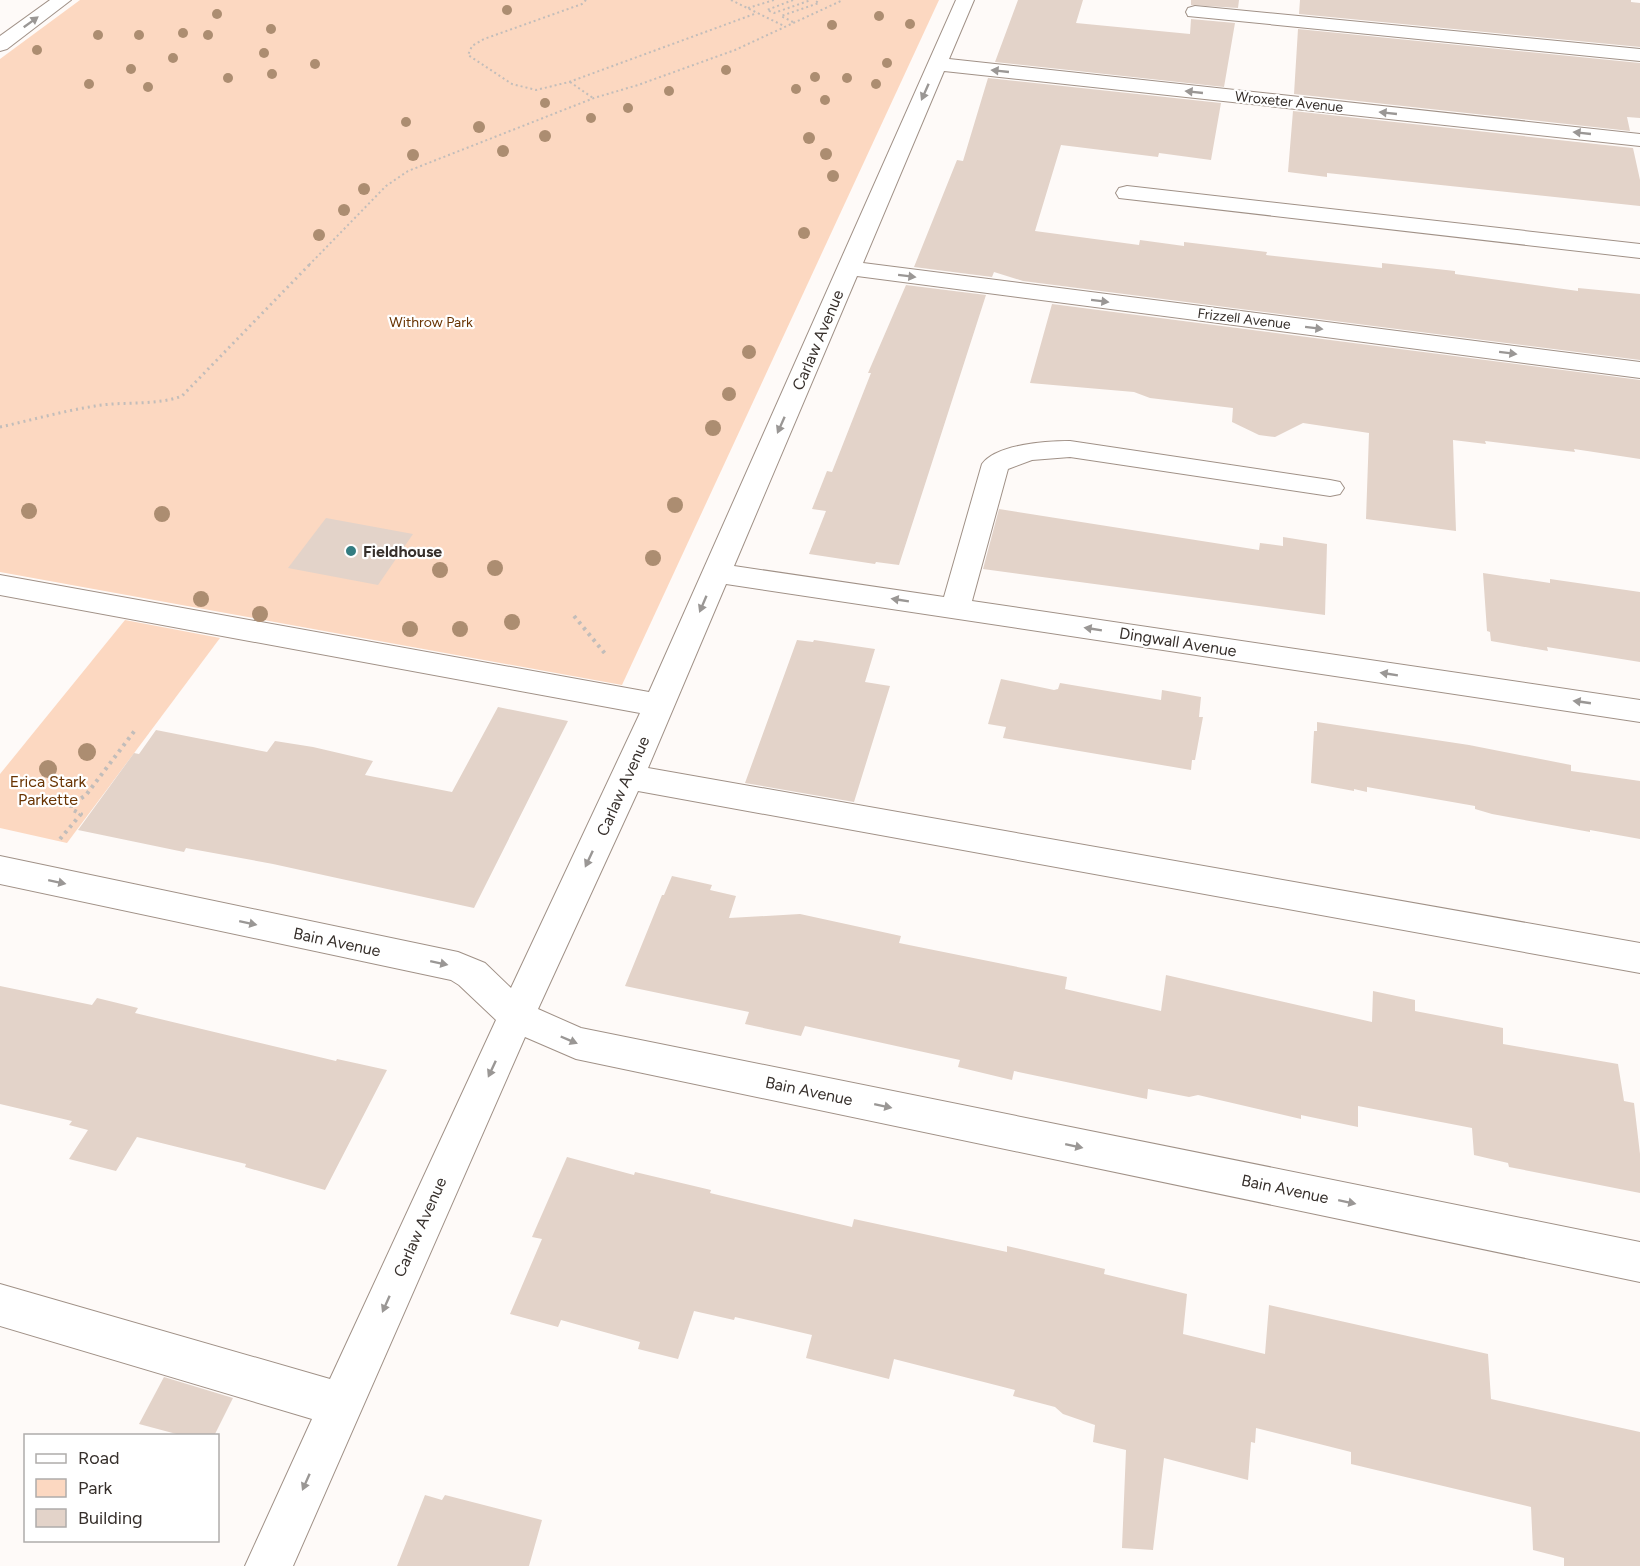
<svg xmlns="http://www.w3.org/2000/svg" width="1640" height="1566" font-family="Figtree,sans-serif">
  <style>
    .green { fill: #fcd8c1 }
    .building { fill: #e3d3c9 }
    .lines { fill: none; stroke-linecap: round; stroke-linejoin: round }
    .minor-casing { stroke: #a09187; stroke-width: 2 }
    .path-far2 { stroke: #c2bdba; stroke-width: 2; stroke-dasharray: 2 3; stroke-linecap: butt }
    .path-far1 { stroke: #c2bdba; stroke-width: 3; stroke-dasharray: 2 4; stroke-linecap: butt }
    .path { stroke: #c2bdba; stroke-width: 4; stroke-dasharray: 3 4.5; stroke-linecap: butt }
    .minor { fill: #fff; fill-rule: evenodd }
    .tree { fill: #ac8d71 }
    .oneway { fill: #9a9795 }
    .poi-dot { fill: #337c81; stroke: #fff; stroke-width: 2 }
    .labels { text-anchor: middle; dominant-baseline: central; stroke-width: 4.5; stroke-linejoin: round; paint-order: stroke }
    .far-street-label { font-size: 14px; fill: #362f2b; stroke: #fff }
    .far-park-label { font-size: 14px; fill: #693403; stroke: #fff }
    .street-label { font-size: 16px; fill: #362f2b; stroke: #fff }
    .poi-label { font-size: 16px; font-weight: bold; fill: #362f2b; stroke: #fff; text-anchor: start }
    .park-label { font-size: 16px; fill: #693403; stroke: #fff }
  </style>
  <rect width="100%" height="100%" fill="#fefaf8"/>
  <g class="green">
    <polygon points="80,0 939,0 622,685 0,572 0,59"/>
    <polygon points="125,620 220,638 67,843 0,828 0,774"/>
  </g>
  <g class="building">
    <polygon points="1018,0 1083,0 1076,23 1190,34 1191,19 1235,23 1224,87 995,62"/>
    <polygon points="1191,0 1239,0 1238,8 1191,5"/>
    <polygon points="1300,0 1631,0 1631,2 1640,3 1640,47 1299,14"/>
    <polygon points="1298,29 1640,63 1640,118 1627,117 1630,131 1294,94"/>
    <polygon points="988,78 1221,103 1211,160 1159,153 1158,157 1061,145 1035,231 1139,245 1140,240 1184,246 1184,242 1267,252 1266,255 1382,268 1382,263 1455,271 1455,274 1578,291 1578,288 1640,294 1640,360 1023,281 994,272 992,277 914,267 957,160 963,161"/>
    <polygon points="1293,111 1633,148 1640,180 1640,206 1327,173 1327,177 1288,172"/>
    <polygon points="906,285 986,295 899,565 876,562 875,564 809,554 826,511 812,509 827,471 832,472 871,373 868,373"/>
    <polygon points="1052,304 1640,380 1640,459 1574,449 1575,452 1485,441 1486,444 1453,440 1456,531 1366,519 1369,433 1303,423 1275,437 1259,435 1232,422 1233,408 1150,398 1134,392 1030,383"/>
    <polygon points="999,509 1259,550 1260,543 1283,546 1283,537 1327,544 1325,615 983,569"/>
    <polygon points="326,518 413,534 378,585 288,568"/>
    <polygon points="1483,573 1550,583 1550,579 1640,592 1640,662 1547,647 1548,651 1491,641 1490,632 1487,631"/>
    <polygon points="797,640 813,642 814,640 875,649 865,682 890,686 854,802 745,783"/>
    <polygon points="1001,679 1054,690 1058,689 1060,683 1161,700 1162,690 1201,697 1199,717 1203,717 1195,760 1192,760 1191,770 1003,738 1006,727 988,724"/>
    <polygon points="498,707 568,721 474,908 273,864 186,848 184,852 78,830 134,753 139,754 156,730 267,752 275,741 313,747 373,761 365,775 452,792"/>
    <polygon points="1317,722 1469,745 1571,765 1571,771 1640,781 1640,839 1590,830 1590,832 1492,814 1475,809 1475,806 1367,787 1367,792 1354,789 1354,791 1311,783 1314,731 1317,731"/>
    <polygon points="672,876 712,885 710,890 736,896 729,918 800,914 901,936 899,943 1067,977 1065,989 1161,1011 1166,975 1372,1022 1373,991 1415,1000 1415,1011 1503,1028 1503,1044 1618,1064 1624,1101 1634,1103 1640,1154 1640,1193 1509,1167 1508,1163 1474,1155 1472,1128 1358,1106 1358,1127 1301,1115 1301,1119 1198,1095 1189,1097 1148,1089 1147,1099 1014,1071 1012,1080 958,1067 960,1060 805,1026 801,1036 745,1024 749,1012 625,986 662,895 664,895"/>
    <polygon points="0,986 92,1005 97,998 138,1008 135,1013 336,1061 337,1059 387,1070 325,1190 245,1167 246,1164 137,1137 116,1171 69,1159 88,1130 69,1125 72,1121 0,1104"/>
    <polygon points="567,1157 634,1175 635,1172 711,1190 710,1193 852,1227 854,1219 1007,1252 1007,1246 1105,1269 1104,1274 1187,1294 1183,1334 1265,1354 1269,1305 1488,1354 1491,1399 1640,1432 1640,1566 1564,1566 1564,1558 1533,1550 1531,1507 1351,1464 1351,1452 1256,1428 1255,1443 1251,1442 1248,1480 1164,1458 1153,1550 1122,1548 1126,1450 1093,1442 1095,1425 1063,1414 1055,1407 1013,1396 1015,1390 894,1359 889,1379 806,1358 812,1335 735,1317 734,1320 694,1311 678,1359 638,1349 640,1342 561,1320 558,1327 510,1314 542,1239 532,1237"/>
    <polygon points="164,1377 233,1398 214,1436 184,1436 139,1424"/>
    <polygon points="425,1495 442,1500 445,1495 542,1520 529,1566 397,1566"/>
  </g>
  <g class="lines">
    <g class="minor-casing">
      <g id="minor">
        <polygon points="50,0 71,0 7,49 0,51 0,36"/>
        <path d="M956,0H974L949,59L1640,134V146L944,71L863,263L1640,362V378L857,276L734,566L944,597L982,464C996,444 1047,441 1070,441L1330,480L1340,482L1344,488L1340,494L1330,496L1070,457L1032,460L1008,469L972,601L1640,700V722L726,584L648,768L1640,943V973L638,791L538,1009L581,1028L1640,1242V1282L576,1059L525,1037L293,1566H245L312,1419L0,1326V1284L330,1379L496,1020L459,985L451,980L0,884V856L458,952L485,963L511,988L640,713L0,595V575L649,692Z"/>
        <polygon points="1195,6 1640,49 1640,61 1188,16 1186,12 1188,8"/>
        <polygon points="1127,186 1640,244 1640,258 1119,198 1116,193 1119,188"/>
      </g>
    </g>
    <g class="path-far2">
      <polyline points="586,0 582,4 484,39 472,46 468,55 512,84 536,90 569,82 757,13"/>
      <polyline points="731,0 784,26"/>
      <polyline points="793,0 767,10 774,13 811,0"/>
      <polyline points="748,8 774,0"/>
      <polyline points="793,22 781,16 819,3 814,0"/>
      <polyline points="570,82 593,98"/>
      <polyline points="309,265 386,186 408,171 594,98 638,85 735,50 843,0"/>
    </g>
    <path class="path-far1" d="M0,427C32,420 63,411 95,406C124,401 156,406 182,396L311,263"/>
    <g class="path">
      <polyline points="574,616 607,656"/>
      <polyline points="60,839 81,814 71,809 71,805 86,795 136,729"/>
    </g>
    <use href="#minor" class="minor"/>
  </g>
  <g class="tree">
    <circle cx="507" cy="10" r="5"/>
    <circle cx="217" cy="14" r="5"/>
    <circle cx="879" cy="16" r="5"/>
    <circle cx="910" cy="24" r="5"/>
    <circle cx="832" cy="25" r="5"/>
    <circle cx="271" cy="29" r="5"/>
    <circle cx="183" cy="33" r="5"/>
    <circle cx="98" cy="35" r="5"/>
    <circle cx="139" cy="35" r="5"/>
    <circle cx="208" cy="35" r="5"/>
    <circle cx="37" cy="50" r="5"/>
    <circle cx="264" cy="53" r="5"/>
    <circle cx="173" cy="58" r="5"/>
    <circle cx="887" cy="63" r="5"/>
    <circle cx="315" cy="64" r="5"/>
    <circle cx="131" cy="69" r="5"/>
    <circle cx="726" cy="70" r="5"/>
    <circle cx="272" cy="74" r="5"/>
    <circle cx="815" cy="77" r="5"/>
    <circle cx="228" cy="78" r="5"/>
    <circle cx="847" cy="78" r="5"/>
    <circle cx="89" cy="84" r="5"/>
    <circle cx="876" cy="84" r="5"/>
    <circle cx="148" cy="87" r="5"/>
    <circle cx="796" cy="89" r="5"/>
    <circle cx="669" cy="91" r="5"/>
    <circle cx="825" cy="100" r="5"/>
    <circle cx="545" cy="103" r="5"/>
    <circle cx="628" cy="108" r="5"/>
    <circle cx="591" cy="118" r="5"/>
    <circle cx="406" cy="122" r="5"/>
    <circle cx="479" cy="127" r="6"/>
    <circle cx="545" cy="136" r="6"/>
    <circle cx="809" cy="138" r="6"/>
    <circle cx="503" cy="151" r="6"/>
    <circle cx="826" cy="154" r="6"/>
    <circle cx="413" cy="155" r="6"/>
    <circle cx="833" cy="176" r="6"/>
    <circle cx="364" cy="189" r="6"/>
    <circle cx="344" cy="210" r="6"/>
    <circle cx="804" cy="233" r="6"/>
    <circle cx="319" cy="235" r="6"/>
    <circle cx="749" cy="352" r="7"/>
    <circle cx="729" cy="394" r="7"/>
    <circle cx="713" cy="428" r="8"/>
    <circle cx="675" cy="505" r="8"/>
    <circle cx="29" cy="511" r="8"/>
    <circle cx="162" cy="514" r="8"/>
    <circle cx="653" cy="558" r="8"/>
    <circle cx="495" cy="568" r="8"/>
    <circle cx="440" cy="570" r="8"/>
    <circle cx="201" cy="599" r="8"/>
    <circle cx="260" cy="614" r="8"/>
    <circle cx="512" cy="622" r="8"/>
    <circle cx="410" cy="629" r="8"/>
    <circle cx="460" cy="629" r="8"/>
    <circle cx="87" cy="752" r="9"/>
    <circle cx="48" cy="769" r="9"/>
  </g>
  <defs><path id="oneway-solid" d="M-6-.8H1V-3.2L6.5 0L1 3.2V.8H-6Z" transform="scale(1.5)"/></defs>
  <g class="oneway">
    <use href="#oneway-solid" transform="translate(31 22) rotate(-36)"/>
    <use href="#oneway-solid" transform="translate(1000 71) rotate(-174)"/>
    <use href="#oneway-solid" transform="translate(925 92) rotate(114)"/>
    <use href="#oneway-solid" transform="translate(1194 92) rotate(-174)"/>
    <use href="#oneway-solid" transform="translate(1388 113) rotate(-174)"/>
    <use href="#oneway-solid" transform="translate(1582 133) rotate(-174)"/>
    <use href="#oneway-solid" transform="translate(907 276) rotate(7)"/>
    <use href="#oneway-solid" transform="translate(1100 301) rotate(7)"/>
    <use href="#oneway-solid" transform="translate(1314 328) rotate(7)"/>
    <use href="#oneway-solid" transform="translate(1508 353) rotate(7)"/>
    <use href="#oneway-solid" transform="translate(781 425) rotate(114)"/>
    <use href="#oneway-solid" transform="translate(900 600) rotate(-171)"/>
    <use href="#oneway-solid" transform="translate(703 604) rotate(113)"/>
    <use href="#oneway-solid" transform="translate(1093 629) rotate(-171)"/>
    <use href="#oneway-solid" transform="translate(1389 674) rotate(-171)"/>
    <use href="#oneway-solid" transform="translate(1582 702) rotate(-172)"/>
    <use href="#oneway-solid" transform="translate(589 859) rotate(115)"/>
    <use href="#oneway-solid" transform="translate(57 882) rotate(12)"/>
    <use href="#oneway-solid" transform="translate(248 923) rotate(12)"/>
    <use href="#oneway-solid" transform="translate(439 963) rotate(12)"/>
    <use href="#oneway-solid" transform="translate(569 1040) rotate(23)"/>
    <use href="#oneway-solid" transform="translate(492 1069) rotate(115)"/>
    <use href="#oneway-solid" transform="translate(883 1106) rotate(12)"/>
    <use href="#oneway-solid" transform="translate(1074 1146) rotate(12)"/>
    <use href="#oneway-solid" transform="translate(1347 1202) rotate(12)"/>
    <use href="#oneway-solid" transform="translate(386 1304) rotate(114)"/>
    <use href="#oneway-solid" transform="translate(306 1482) rotate(114)"/>
  </g>
  <circle class="poi-dot" cx="351" cy="551" r="6"/>
  <g class="labels">
    <g class="far-street-label">
      <text transform="translate(1289 102) rotate(6)">Wroxeter Avenue</text>
      <text transform="translate(1244 319) rotate(7)">Frizzell Avenue</text>
    </g>
    <g class="far-park-label">
      <text x="431" y="322">Withrow Park</text>
    </g>
    <g class="street-label">
      <text transform="translate(818 340) rotate(-67)">Carlaw Avenue</text>
      <text transform="translate(1178 642) rotate(9)">Dingwall Avenue</text>
      <text transform="translate(623 786) rotate(-66)">Carlaw Avenue</text>
      <text transform="translate(337 942) rotate(12)">Bain Avenue</text>
      <text transform="translate(809 1091) rotate(12)">Bain Avenue</text>
      <text transform="translate(1285 1189) rotate(12)">Bain Avenue</text>
      <text transform="translate(420 1227) rotate(-66)">Carlaw Avenue</text>
    </g>
    <g class="poi-label">
      <text x="363" y="551">Fieldhouse</text>
    </g>
    <g class="park-label">
      <text x="48" y="781">Erica Stark<tspan x="48" dy="18">Parkette</tspan></text>
    </g>
  </g>
  <rect x="24" y="1434" width="195" height="108" fill="#ffffff" stroke="#afacaa" stroke-width="1.5"/>
  <rect x="36" y="1454" width="30" height="9" fill="#ffffff" stroke="#afacaa" stroke-width="1.5"/>
  <text x="78" y="1464" font-size="18" fill="#362f2b">Road</text>
  <rect x="36" y="1479" width="30" height="18" fill="#fcd8c1" stroke="#afacaa" stroke-width="1.5"/>
  <text x="78" y="1494" font-size="18" fill="#362f2b">Park</text>
  <rect x="36" y="1509" width="30" height="18" fill="#e3d3c9" stroke="#afacaa" stroke-width="1.5"/>
  <text x="78" y="1524" font-size="18" fill="#362f2b">Building</text>
</svg>
